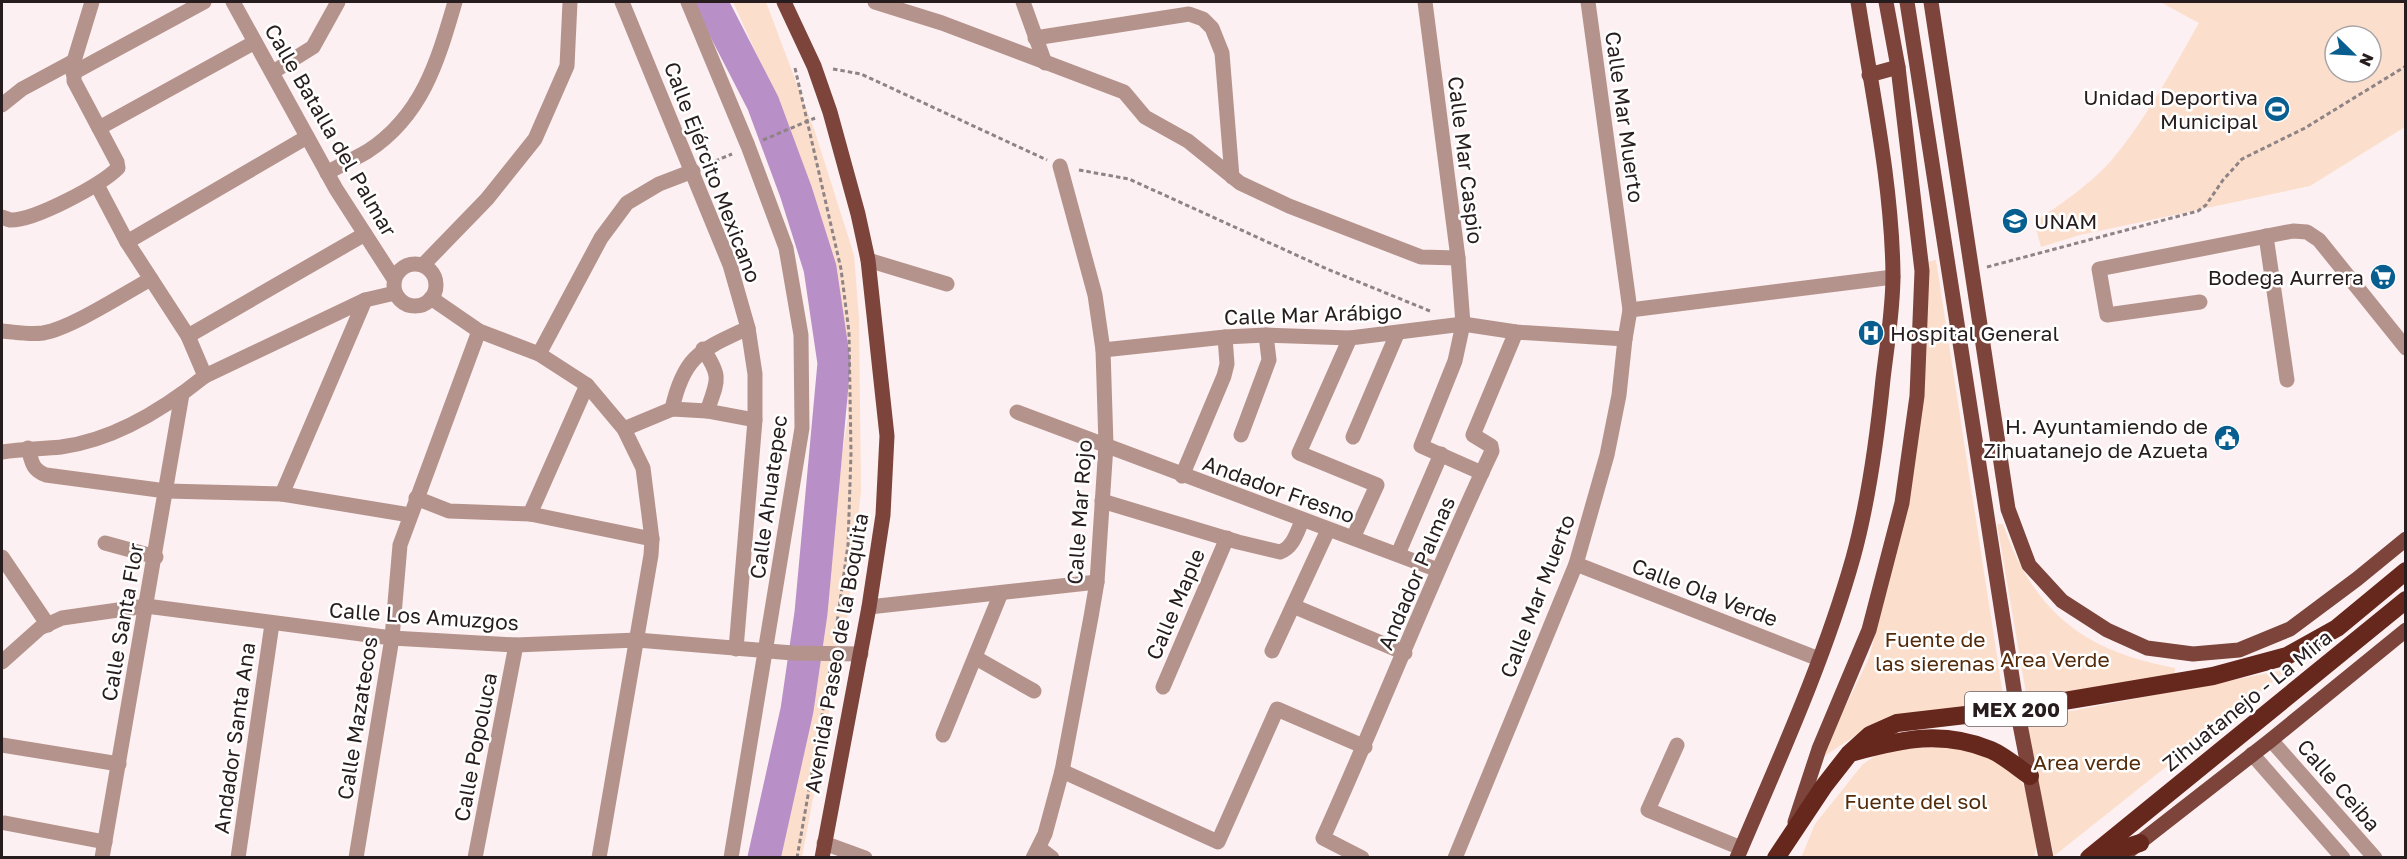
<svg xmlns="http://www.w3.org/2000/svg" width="2407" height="859" font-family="'Golos Text',sans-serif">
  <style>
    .green { fill: #fbdfcc; fill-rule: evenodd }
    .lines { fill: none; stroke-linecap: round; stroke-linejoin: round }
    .river { stroke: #b98fc8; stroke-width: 33 }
    .path { stroke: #8e8385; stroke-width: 3; stroke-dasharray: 4.5 3; stroke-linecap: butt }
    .minor { stroke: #b5938d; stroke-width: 15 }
    .major { stroke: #7c443a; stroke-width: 15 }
    .highway { stroke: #66271d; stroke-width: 18 }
    .labels { text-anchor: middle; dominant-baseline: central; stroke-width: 5; stroke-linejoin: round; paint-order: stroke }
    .shield { fill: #fff; stroke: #686062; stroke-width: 1.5 }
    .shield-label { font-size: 20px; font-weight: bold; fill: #271c1e }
    .poi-label { font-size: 21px; fill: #271c1e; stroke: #fff; text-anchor: end }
    .street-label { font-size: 21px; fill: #271c1e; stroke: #fff }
    .park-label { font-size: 21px; fill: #542b0a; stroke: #fff }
  </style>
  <rect width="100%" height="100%" fill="#fcf0f2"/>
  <g class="green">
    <polygon points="733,2 766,2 815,132 854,255 859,318 861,491 847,618 802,857 780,857 801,757 818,613 848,416 842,310 774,93"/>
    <path d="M2160,2H2405V127L2310,186L2080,235L2041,247L2034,222C2061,204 2088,186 2110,162C2146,120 2172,70 2199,23ZM2335,36H2371V72H2335Z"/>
    <polygon points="1936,260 2004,702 1864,730 1820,759 1869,658 1902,531 1916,457 1924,364 1926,262"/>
    <path d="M1997,524H2003C2033,612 2085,652 2175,668L2174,678L2027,699Z"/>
    <polygon points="2289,669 2054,856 2024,720"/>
    <path d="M1954,746C2001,757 2020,761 2032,812C2036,826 2039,843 2034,857L1801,858L1815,824L1863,764L1884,750Z"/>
  </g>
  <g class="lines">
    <polyline class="river" points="711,2 763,103 796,192 820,268 834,363 811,613 797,710 764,858"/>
    <g class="path">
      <polyline points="795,68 841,269 849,332 851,453 848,545 835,637"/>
      <polyline points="833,69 861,74 1047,160"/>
      <polyline points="763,140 815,118"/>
      <polyline points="708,164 732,154"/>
      <polyline points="1079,170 1129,179 1327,269 1430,311"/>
      <polyline points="1987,267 2198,211 2206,205 2223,180 2242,159 2305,128 2406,66"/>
      <polyline points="797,858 830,670"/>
    </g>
    <g class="minor">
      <polyline points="233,2 336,189 394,279"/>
      <polyline points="622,2 730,265 748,328 755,374 755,420 736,649"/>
      <polyline points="688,2 748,146 786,248 801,335 802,428 731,858"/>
      <polyline points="875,2 942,23 1124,92 1145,117 1188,141 1240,183 1289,206 1421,257 1458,258"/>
      <polyline points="1023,2 1045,63"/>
      <polyline points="1425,2 1458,258 1463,324 1455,361 1421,446 1482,473"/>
      <polyline points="1588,2 1630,310"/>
      <polyline points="1035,38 1189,14 1203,19 1212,28 1222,53 1232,177"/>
      <polyline points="273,72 313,47 338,2"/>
      <polyline points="73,73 204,2"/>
      <polyline points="2,105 22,89 74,61"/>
      <polyline points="99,128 255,42"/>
      <path d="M327,173C340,165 355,159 368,151C423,115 438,60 455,2"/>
      <polyline points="97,185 127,242 188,336 205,376"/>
      <path d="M2,217C3,217 9,220 10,220C34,221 101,185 118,168L117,162L74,81V61L92,2"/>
      <polyline points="2266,236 2287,380"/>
      <polyline points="127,242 307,137"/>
      <polyline points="868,260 947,284"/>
      <circle cx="415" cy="285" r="21"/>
      <polyline points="423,265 487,199 535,139 567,66 570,2"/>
      <polyline points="431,298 479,331 539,354 587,385 624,429 643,468 652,539 651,555 599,858"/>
      <polyline points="2200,302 2107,315 2099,269 2293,231 2307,232 2319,240 2406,348"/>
      <path d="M2,331C15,332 29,335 43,333C72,328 123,294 151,279"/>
      <polyline points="188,336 365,234"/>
      <polyline points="1350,338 1299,453 1377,485 1353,538"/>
      <path d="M703,349C722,377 718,380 707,411"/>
      <polyline points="1103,350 1225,337 1266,335 1350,338 1463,324 1516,332 1625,339 1630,310 1893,277"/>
      <polyline points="539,354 601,238 627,203 659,184 693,171"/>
      <path d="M672,409C684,355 701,350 748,328"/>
      <polyline points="1017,412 1438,570"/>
      <polyline points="624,429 672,409 707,411 755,420"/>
      <polyline points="1241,435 1269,360 1266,335"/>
      <polyline points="1353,437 1397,334"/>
      <path d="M28,448C32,462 32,470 46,475L166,491L282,494L410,515"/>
      <path d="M2,452C22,449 41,449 61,447C115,440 164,409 205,376L365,300L395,293"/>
      <polyline points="1182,476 1224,376 1227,364 1225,337"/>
      <polyline points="282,494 365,300"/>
      <polyline points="416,498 449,511 530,514 652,539"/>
      <path d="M1102,501L1238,542L1280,552C1293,548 1297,532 1302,521"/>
      <polyline points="530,514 587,385"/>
      <polyline points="105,543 156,557"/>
      <polyline points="1398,554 1441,454"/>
      <polyline points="2,557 48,625"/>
      <polyline points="1576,564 1819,659"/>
      <polyline points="1293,606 1405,653"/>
      <polyline points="869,607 1097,582"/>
      <polyline points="1272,651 1328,530"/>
      <polyline points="976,658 1034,691"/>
      <polyline points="2,662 40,628 62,618 146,606 392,638 516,645 637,640 793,653 861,654"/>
      <polyline points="1163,687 1227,538"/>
      <polyline points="943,735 1001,593"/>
      <polyline points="2271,740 2375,858"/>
      <polyline points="2,745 119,764"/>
      <polyline points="1677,745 1648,810 1741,848"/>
      <polyline points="2252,754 2343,858"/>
      <polyline points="1062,771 1218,842 1277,709 1365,747"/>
      <polyline points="5,823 105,842"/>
      <polyline points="824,843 865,858"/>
      <polyline points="1039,848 1052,858"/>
      <polyline points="102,858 182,394"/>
      <polyline points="238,858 272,624"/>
      <polyline points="356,858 392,638 400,545 479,331"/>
      <polyline points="475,858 516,645"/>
      <polyline points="1033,858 1045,834 1062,771 1091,617 1097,582 1106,445 1103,350 1095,295 1060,166"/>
      <path d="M1362,858L1323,838C1381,710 1432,578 1492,451L1491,446L1473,435L1516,332"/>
      <polyline points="1455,858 1576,564 1607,455 1619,395 1625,339"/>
    </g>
    <g class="major">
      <polyline points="784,2 814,66 830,112 858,214 868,260 887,436 883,515 869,607 822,858"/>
      <polyline points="1907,2 2017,709 2046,858"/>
      <polyline points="1931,2 2008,509 2029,565 2062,601 2107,630 2147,648 2193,654 2239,650 2290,629 2357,579 2406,539"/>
      <polyline points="1869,75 1898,67"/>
      <polyline points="1795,822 1819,749 1869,630 1902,503 1917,396 1922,271 1898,67 1886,2"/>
      <polyline points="2130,850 2271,740 2406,630"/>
      <path d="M1737,858C1779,759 1824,661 1853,558C1869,500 1877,439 1883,379C1887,345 1893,310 1893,275C1892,184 1872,92 1858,2"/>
    </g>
    <g class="highway">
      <path d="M1854,752C1903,739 1942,730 1991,750C2005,756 2018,768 2030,776"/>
      <polyline points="1776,858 1824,786 1849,754 1870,735 1897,723 2017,709 2213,676 2287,656 2337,628 2406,571"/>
      <polyline points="2089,858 2406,600"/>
      <polyline points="2093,858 2140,843"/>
    </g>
  </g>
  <defs>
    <g id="stadium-disc" transform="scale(1.35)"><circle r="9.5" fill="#085e8f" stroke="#fff"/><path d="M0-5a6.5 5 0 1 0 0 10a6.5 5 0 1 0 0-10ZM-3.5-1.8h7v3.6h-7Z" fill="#fff"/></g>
    <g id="school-disc" transform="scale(1.35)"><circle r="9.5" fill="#085e8f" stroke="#fff"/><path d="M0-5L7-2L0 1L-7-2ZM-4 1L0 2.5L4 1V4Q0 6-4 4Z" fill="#fff"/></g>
    <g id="supermarket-disc" transform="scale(1.35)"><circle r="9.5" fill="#085e8f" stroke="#fff"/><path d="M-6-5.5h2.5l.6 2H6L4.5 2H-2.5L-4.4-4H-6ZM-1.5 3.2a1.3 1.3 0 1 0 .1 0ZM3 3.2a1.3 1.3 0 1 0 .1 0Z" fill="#fff"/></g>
    <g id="hospital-disc" transform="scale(1.35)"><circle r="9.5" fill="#085e8f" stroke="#fff"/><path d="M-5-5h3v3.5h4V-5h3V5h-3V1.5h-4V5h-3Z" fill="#fff"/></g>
    <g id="civic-disc" transform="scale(1.35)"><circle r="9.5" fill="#085e8f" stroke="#fff"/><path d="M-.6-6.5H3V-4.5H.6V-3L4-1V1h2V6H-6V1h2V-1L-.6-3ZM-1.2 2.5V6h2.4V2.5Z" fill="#fff"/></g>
  </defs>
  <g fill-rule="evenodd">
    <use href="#stadium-disc" x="2277" y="109"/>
    <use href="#school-disc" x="2015" y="221"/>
    <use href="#supermarket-disc" x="2383" y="277"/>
    <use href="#hospital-disc" x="1871" y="333"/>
    <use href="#civic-disc" x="2227" y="438"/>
  </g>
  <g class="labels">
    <rect class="shield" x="1965" y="692" width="102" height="34" rx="4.5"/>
    <g class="shield-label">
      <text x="2016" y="709">MEX 200</text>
    </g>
    <g class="poi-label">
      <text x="2258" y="97">Unidad Deportiva<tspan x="2258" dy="24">Municipal</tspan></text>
      <text x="2034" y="221" text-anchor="start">UNAM</text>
      <text x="2364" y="277">Bodega Aurrera</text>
      <text x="1890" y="333" text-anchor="start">Hospital General</text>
      <text x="2208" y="426">H. Ayuntamiendo de<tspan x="2208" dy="24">Zihuatanejo de Azueta</tspan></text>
    </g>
    <g class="street-label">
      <text transform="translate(1625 117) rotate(82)">Calle Mar Muerto</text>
      <text transform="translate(331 130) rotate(60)">Calle Batalla del Palmar</text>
      <text transform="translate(1466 160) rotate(83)">Calle Mar Caspio</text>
      <text transform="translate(713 172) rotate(69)">Calle Ejército Mexicano</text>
      <text transform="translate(1313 314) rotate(-2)">Calle Mar Arábigo</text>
      <text transform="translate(1279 489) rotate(20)">Andador Fresno</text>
      <text transform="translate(768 497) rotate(-82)">Calle Ahuatepec</text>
      <text transform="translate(1079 512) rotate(-86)">Calle Mar Rojo</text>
      <text transform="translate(1416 573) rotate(-67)">Andador Palmas</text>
      <text transform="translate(1705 592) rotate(21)">Calle Ola Verde</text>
      <text transform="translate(1537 596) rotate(-69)">Calle Mar Muerto</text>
      <text transform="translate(1175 604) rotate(-67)">Calle Maple</text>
      <text transform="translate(424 616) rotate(4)">Calle Los Amuzgos</text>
      <text transform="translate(122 622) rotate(-80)">Calle Santa Flor</text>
      <text transform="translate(836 653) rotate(-80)">Avenida Paseo de la Boquita</text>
      <text transform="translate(2247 700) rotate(-39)">Zihuatanejo - La Mira</text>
      <text transform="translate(357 718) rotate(-81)">Calle Mazatecos</text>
      <text transform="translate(234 738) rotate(-82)">Andador Santa Ana</text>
      <text transform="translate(475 747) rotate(-79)">Calle Popoluca</text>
      <text transform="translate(2339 785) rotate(49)">Calle Ceiba</text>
    </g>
    <g class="park-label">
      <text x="1935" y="639">Fuente de<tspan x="1935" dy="24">las sierenas</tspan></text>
      <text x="2055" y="659">Area Verde</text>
      <text x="2087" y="762">Area verde</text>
      <text x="1916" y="801">Fuente del sol</text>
    </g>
  </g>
  <rect width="2407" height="859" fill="none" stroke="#271c1e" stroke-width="6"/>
  <g transform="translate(2353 54) rotate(114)"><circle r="28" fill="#ffffff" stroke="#a9a4a5" stroke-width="1.5"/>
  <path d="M0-4.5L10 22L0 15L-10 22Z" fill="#085e8f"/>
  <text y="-9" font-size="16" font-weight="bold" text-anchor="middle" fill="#271c1e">N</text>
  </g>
</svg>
